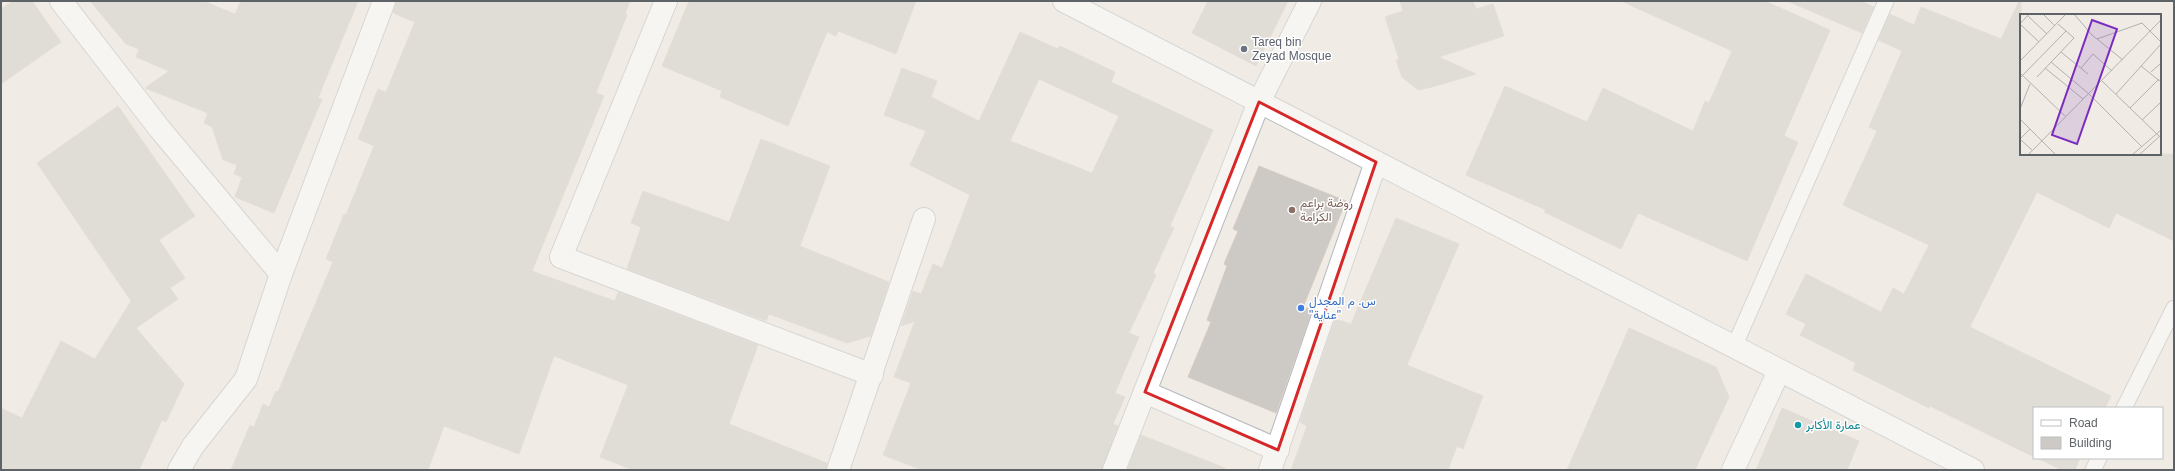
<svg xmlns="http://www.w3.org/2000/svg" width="2175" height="471" font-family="Arial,Vazirmatn,sans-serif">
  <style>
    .building { fill: #cdc9c4; stroke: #d6ccc3; fill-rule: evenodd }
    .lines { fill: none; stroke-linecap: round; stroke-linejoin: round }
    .lane-casing { stroke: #b6b9bd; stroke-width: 17 }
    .street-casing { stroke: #b6b9bd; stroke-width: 24 }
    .lane { stroke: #fff; stroke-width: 15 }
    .street { stroke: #fff; stroke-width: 22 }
    .marked { fill: none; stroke: #d62828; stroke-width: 3; stroke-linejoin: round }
    .worship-dot { fill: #6b7280; stroke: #fff; stroke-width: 1.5 }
    .education-dot { fill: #8d6e63; stroke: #fff; stroke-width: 1.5 }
    .shop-dot { fill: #3f7fe0; stroke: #fff; stroke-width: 1.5 }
    .culture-dot { fill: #0f9aa8; stroke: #fff; stroke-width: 1.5 }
    .labels { text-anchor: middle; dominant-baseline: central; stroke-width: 3; stroke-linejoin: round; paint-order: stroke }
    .worship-label { font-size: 12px; fill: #5b616d; stroke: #fff; text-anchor: start }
    .education-label { font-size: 12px; fill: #785e54; stroke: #fff; text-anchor: start }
    .shop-label { font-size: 12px; fill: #366cbe; stroke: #fff; text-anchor: start }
    .culture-label { font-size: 12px; fill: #0d838f; stroke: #fff; text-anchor: start }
    .inset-road { fill: none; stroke: #b1b1af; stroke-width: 1 }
    .view { fill: #7b2cbf; fill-opacity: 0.15; stroke: #7b2cbf; stroke-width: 2 }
    .inset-edge { fill: none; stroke: #5d6367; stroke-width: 2 }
  </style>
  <rect width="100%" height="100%" fill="#f0ece5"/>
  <g class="building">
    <polygon points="13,1 32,1 61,42 1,84 1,9"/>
    <polygon points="90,1 203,1 235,14 241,1 358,1 318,98 322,99 274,213 235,197 242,177 234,174 237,165 223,160 212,127 204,123 208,113 145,88 169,71 136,57 139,49 126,44"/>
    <polygon points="396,1 630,1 625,14 627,15 596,93 604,96 532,271 615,301 618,292 758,345 729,424 827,463 826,470 633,470 600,457 628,385 554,356 519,454 444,426 428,470 231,470 250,425 254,427 263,404 269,407 276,391 278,392 333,262 326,259 344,214 346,215 374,146 358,139 378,89 386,92 415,22 393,13"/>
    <polygon points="689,1 916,1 896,54 838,31 836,36 827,32 788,126 720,97 722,91 662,66"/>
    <polygon points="1208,1 1288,1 1256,66 1192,33"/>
    <polygon points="1400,1 1473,1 1476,9 1493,4 1504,36 1439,57 1476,74 1432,87 1418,90 1402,77 1396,60 1399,59 1385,17 1403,11"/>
    <polygon points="1621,1 1765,1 1830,30 1784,136 1798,142 1747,261 1638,213 1621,249 1544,212 1546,210 1466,175 1505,86 1587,122 1603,88 1693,131 1705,101 1709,103 1732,51"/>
    <polygon points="1787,1 1861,1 1874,7 1862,33"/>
    <polygon points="2019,1 2021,1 2021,154 2174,154 2174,241 2116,213 2109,228 2037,192 1970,327 2111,396 2105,408 2034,408 2034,457 1930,406 1929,408 1853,370 1856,363 1800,335 1806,324 1786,314 1806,274 1881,312 1893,288 1904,294 1929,245 1843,205 1877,131 1869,127 1902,51 1878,40 1890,14 1914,25 1921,7 2001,39"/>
    <path d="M1020,32L1058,49L1060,46L1115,72L1111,82L1213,130L1170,226L1174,228L1153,273L1156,275L1129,333L1139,337L1115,393L1125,397L1113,424L1118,426L1102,470H922L883,455L911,383L894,377L915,321L901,326L913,291L921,294L933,264L942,268L970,195L910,165L926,131L884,115L902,68L937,81L931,97L979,121ZM1039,79L1119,116L1092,173L1010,141Z"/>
    <polygon points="118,106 195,216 159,240 185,278 170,288 178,299 136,328 184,384 166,422 162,420 139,470 1,470 1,408 22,418 61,341 95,359 131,301 37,163"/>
    <polygon points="761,139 830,166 800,246 889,282 871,336 847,343 769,314 766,321 627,269 641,227 631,223 643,191 729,222"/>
    <polygon points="1259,166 1346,201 1303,307 1312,310 1276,413 1188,377 1211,322 1207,320 1227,266 1224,264 1238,231 1233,229"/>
    <polygon points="1396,218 1459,244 1407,365 1483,396 1463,449 1457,446 1448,470 1291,470 1307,426 1300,422 1335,319 1351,324"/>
    <polygon points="1629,328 1716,367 1729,397 1695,470 1567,470"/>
    <polygon points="1782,408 1859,441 1847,470 1756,470"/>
    <polygon points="1141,435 1225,468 1225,470 1127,470"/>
    <polygon points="2037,458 2080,458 2075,470 2062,470"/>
  </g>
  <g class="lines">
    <g class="lane-casing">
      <g id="lane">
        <polyline points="1734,347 1886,1"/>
        <polyline points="2124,408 2174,308"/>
        <polyline points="2093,470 2099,458"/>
      </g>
    </g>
    <g class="street-casing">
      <g id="street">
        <polyline points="61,1 159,128 281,274"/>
        <polyline points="666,1 561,257 872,375"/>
        <polyline points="1064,1 1973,470"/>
        <polyline points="1145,392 1278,450"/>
        <polyline points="179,470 193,446 246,379 281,274 384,1"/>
        <polyline points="838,470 924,219"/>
        <polyline points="1114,470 1259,102 1310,1"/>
        <polyline points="1270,470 1376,162"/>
        <polyline points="1733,470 1779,371"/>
      </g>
    </g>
    <use href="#lane" class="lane"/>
    <use href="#street" class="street"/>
  </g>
  <path d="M0 0H2175V471H0ZM1259,102L1376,162L1278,450L1145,392Z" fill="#f0ece5" fill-opacity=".55" fill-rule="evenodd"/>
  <path class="marked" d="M1259,102L1376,162L1278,450L1145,392Z"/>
  <circle class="worship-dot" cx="1244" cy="49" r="4"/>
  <circle class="education-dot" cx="1292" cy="210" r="4"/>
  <circle class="shop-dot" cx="1301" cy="308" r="4"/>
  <circle class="culture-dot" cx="1798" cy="425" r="4"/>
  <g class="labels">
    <g class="worship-label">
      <text x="1252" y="42">Tareq bin<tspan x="1252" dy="14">Zeyad Mosque</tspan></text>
    </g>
    <g class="education-label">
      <text x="1300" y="203">روضة براعم<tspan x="1300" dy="14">الكرامة</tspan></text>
    </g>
    <g class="shop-label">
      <text x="1309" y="301">س. م المجدل<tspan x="1309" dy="14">"عناية"</tspan></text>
    </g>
    <g class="culture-label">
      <text x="1806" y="425">عمارة الأكابر</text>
    </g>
  </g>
  <g transform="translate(2020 14)">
    <rect width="141" height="141" fill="#f0ece5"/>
    <path class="inset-road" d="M23,0L35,12M54,0L72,21L103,46M8,2L27,20M0,10L19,28M0,10L9,0M77,25L122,9L141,28M41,38L68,60M0,47L46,0M31,48L69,80L122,133M121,52L141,68M25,54L63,85M61,54L73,40L92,57M131,58L141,49M0,59L45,102M17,63L54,24L38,10M0,64L46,17M82,67L139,122M96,80L141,30M110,94L139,65M0,95L10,70M0,105L36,141M122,106L141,88M0,125L12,136M0,125L10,115M8,141L141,6M112,141L141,116M119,141L141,121"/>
    <path class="view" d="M72,6L97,15L57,130L32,121Z"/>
    <rect width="141" height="141" class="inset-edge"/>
  </g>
  <rect width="2175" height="471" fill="none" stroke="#5d6367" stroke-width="4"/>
  <rect x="2033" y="407" width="130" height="52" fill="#ffffff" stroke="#bec1c2"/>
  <rect x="2041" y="420" width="20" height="6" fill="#ffffff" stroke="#bec1c2"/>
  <text x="2069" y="427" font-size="12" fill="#5d6367">Road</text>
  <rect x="2041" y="437" width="20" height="12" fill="#cdc9c4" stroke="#bec1c2"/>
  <text x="2069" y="447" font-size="12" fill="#5d6367">Building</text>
</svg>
